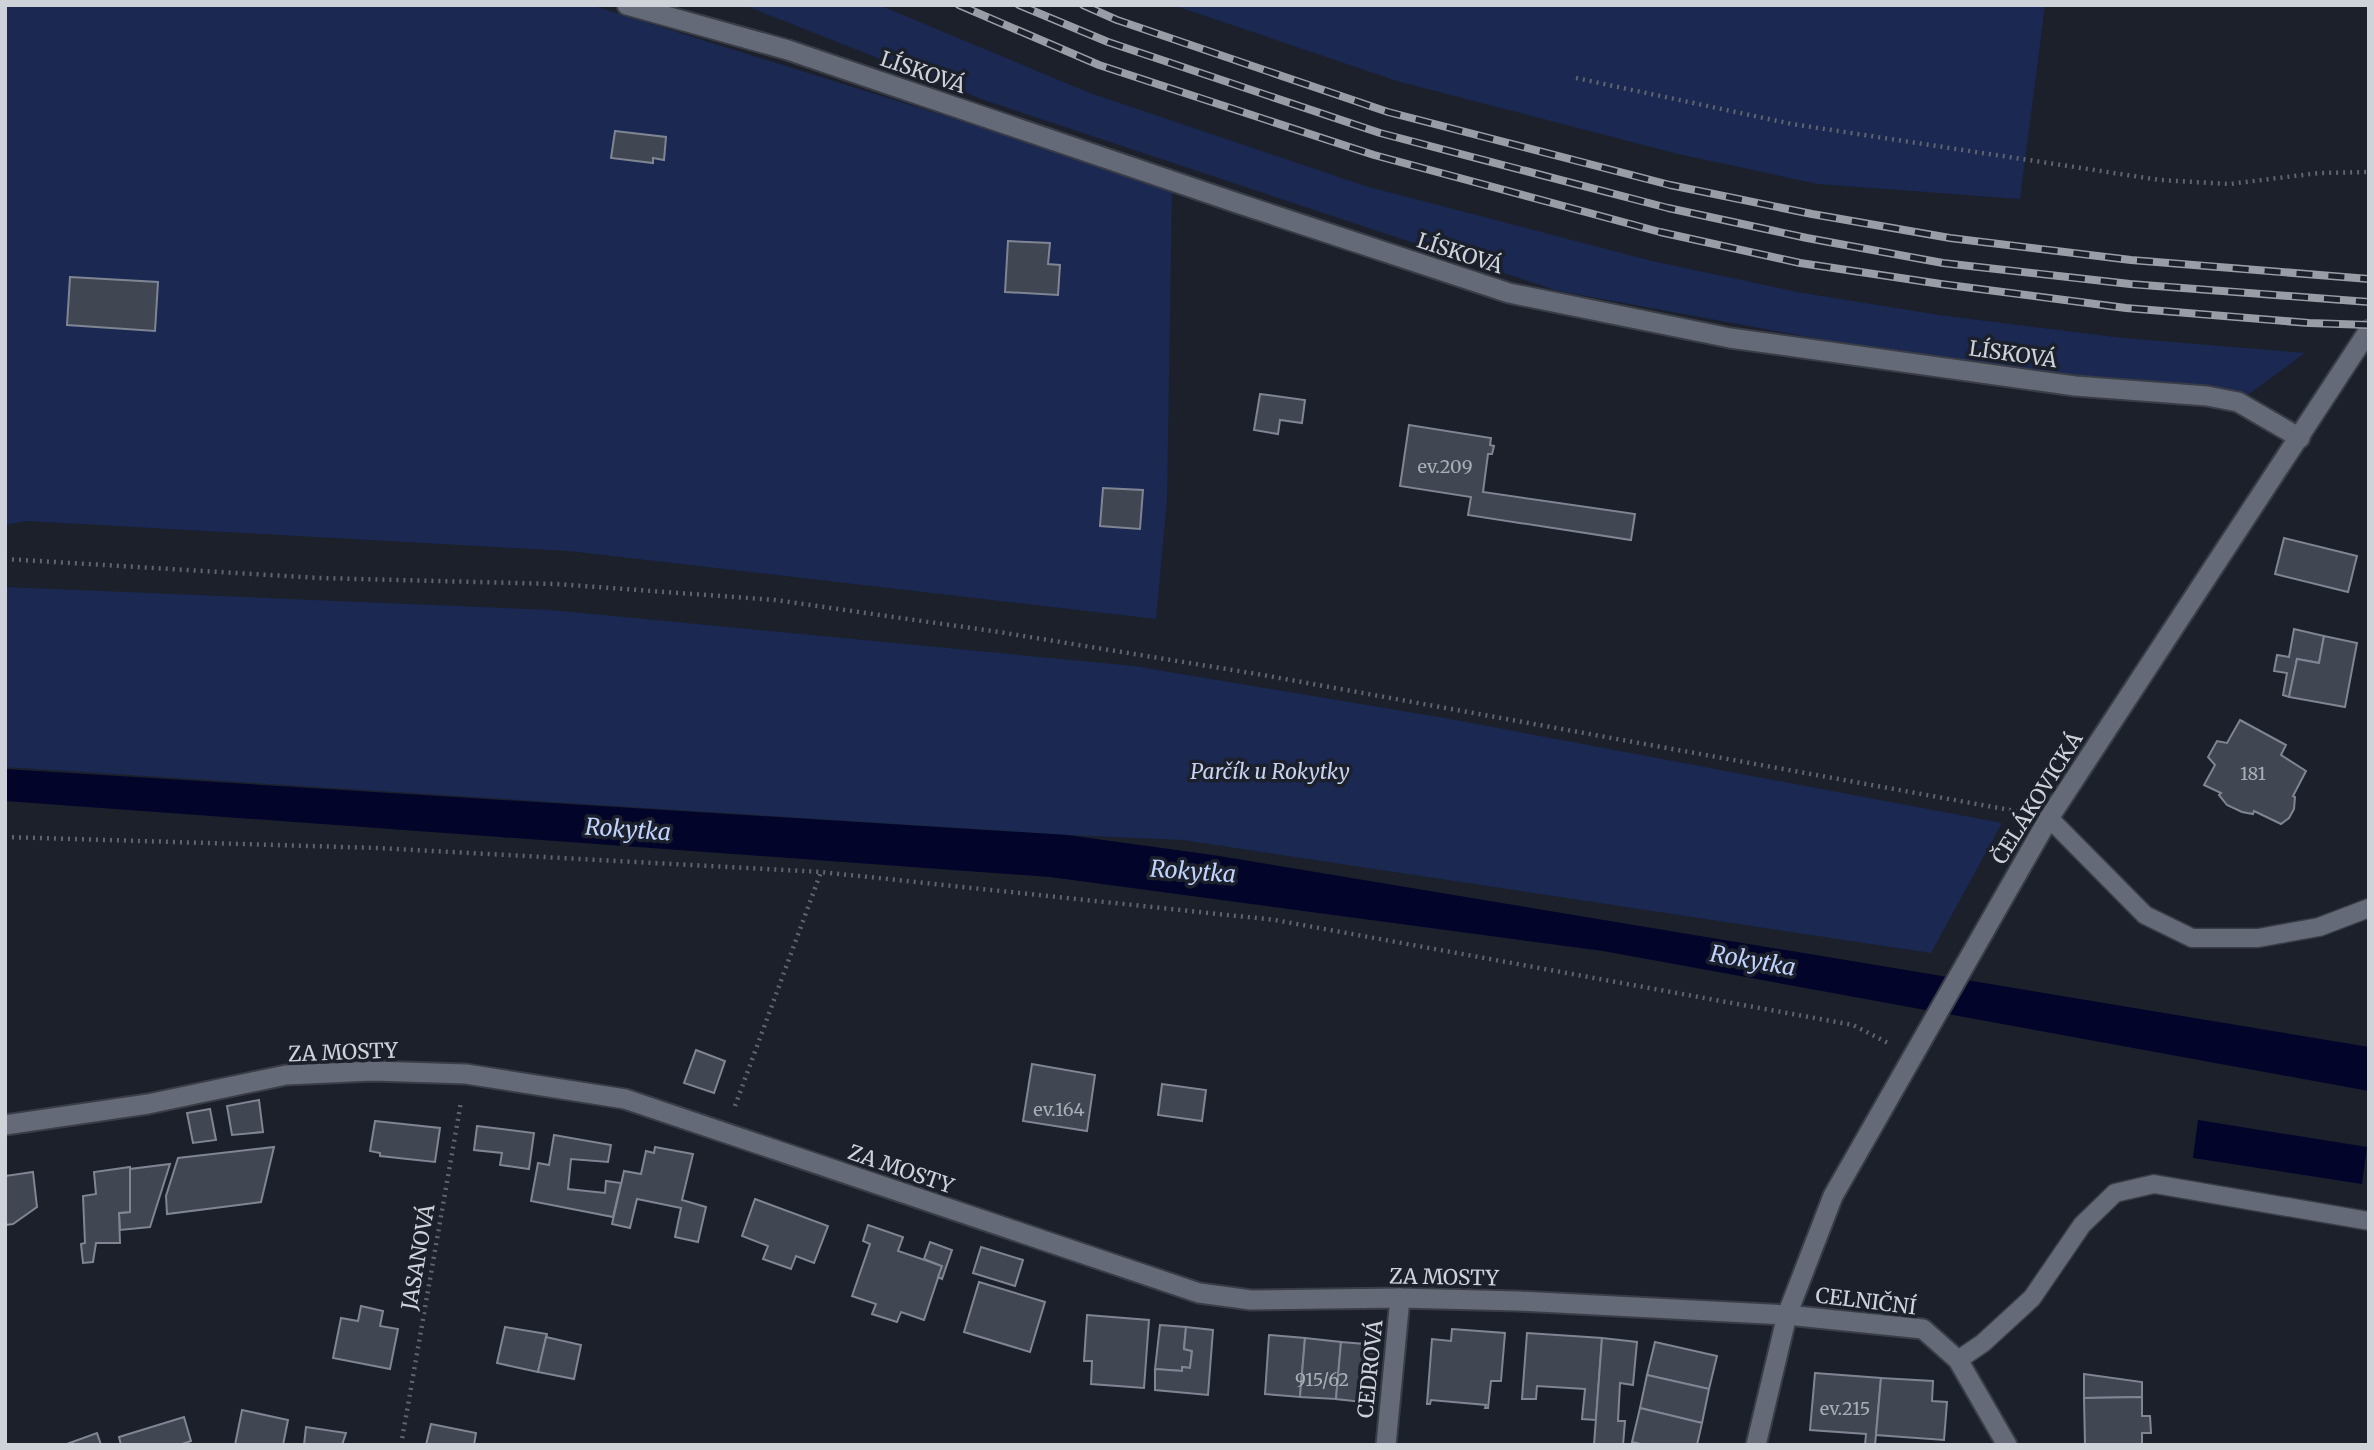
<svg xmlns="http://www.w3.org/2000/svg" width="2374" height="1450" font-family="Merriweather,serif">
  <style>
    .green { fill: #1a2852 }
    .water { fill: #02042a }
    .building { fill: #404652; stroke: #7f8593; stroke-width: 2 }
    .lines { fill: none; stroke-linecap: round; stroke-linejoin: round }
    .service-casing { stroke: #3a3d46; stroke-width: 21 }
    .minor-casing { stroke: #3a3d46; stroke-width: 23 }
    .path { stroke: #5f646d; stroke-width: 4.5; stroke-dasharray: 2 5; stroke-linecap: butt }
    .service { stroke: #646a77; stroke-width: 18 }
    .minor { stroke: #646a77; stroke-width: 19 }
    .rail-casing { stroke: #999da5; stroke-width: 8 }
    .rail { stroke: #1b202b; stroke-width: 5; stroke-dasharray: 16; stroke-linecap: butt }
    .labels { text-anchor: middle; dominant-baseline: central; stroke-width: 7; stroke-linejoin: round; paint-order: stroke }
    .number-label { font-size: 18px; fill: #aaafb7 }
    .street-label { font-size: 21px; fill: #ced2d9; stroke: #1b202b }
    .park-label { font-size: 21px; font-style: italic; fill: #c7d3f1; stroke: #1b202b }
    .water-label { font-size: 23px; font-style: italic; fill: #c0d2ff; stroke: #1b202b }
  </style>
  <rect width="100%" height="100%" fill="#1b202b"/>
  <g class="green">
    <polygon points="5,5 591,5 1172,187 1167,500 1156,619 569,551 26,521 5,525"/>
    <polygon points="744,5 879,5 1090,93 1365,186 1652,261 1797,292 1939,315 2123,338 2305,353 2238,402 2075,386 1558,291 984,100"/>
    <polygon points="1173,5 2045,5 2020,199 1818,184 1678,154 1397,81"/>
    <polygon points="5,587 551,610 1134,666 1450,719 2002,823 1931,953 1183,840 1067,835 5,767"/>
  </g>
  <g class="water">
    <polygon points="5,769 1067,835 1213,855 2369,1047 2369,1091 1603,951 1050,877 5,801"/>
    <polygon points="2198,1120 2367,1147 2362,1184 2193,1158"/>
  </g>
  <g class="building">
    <polygon points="615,131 666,137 664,160 653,158 653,163 611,158"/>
    <polygon points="1008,241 1050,243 1048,264 1060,265 1058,295 1005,292"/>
    <polygon points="70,277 158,282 155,331 67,325"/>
    <polygon points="1260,394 1305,400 1302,423 1280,420 1278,434 1254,430"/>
    <polygon points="1409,425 1491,438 1490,445 1494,446 1492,454 1488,454 1483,492 1635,514 1631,540 1468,515 1471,497 1400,486"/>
    <polygon points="1103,488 1143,490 1140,529 1100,526"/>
    <polygon points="2284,538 2357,556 2348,592 2275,574"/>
    <polygon points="2294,629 2324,636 2319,663 2297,659 2289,697 2283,695 2287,673 2274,671 2277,655 2289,657"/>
    <polygon points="2324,636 2357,643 2345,707 2289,697 2297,659 2319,663"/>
    <polygon points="2240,720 2286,745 2281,755 2306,771 2293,796 2295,797 2294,809 2289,818 2281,824 2254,811 2253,814 2242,812 2227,805 2219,795 2221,793 2204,785 2215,765 2208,757 2217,741 2227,743"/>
    <polygon points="696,1050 725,1061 714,1093 684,1083"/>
    <polygon points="1032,1064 1095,1075 1087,1131 1023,1121"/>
    <polygon points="1162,1084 1206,1090 1202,1121 1158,1115"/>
    <polygon points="259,1100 263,1132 232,1135 227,1106"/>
    <polygon points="210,1109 216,1140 193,1143 187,1113"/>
    <polygon points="375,1121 440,1128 435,1162 380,1156 380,1153 370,1151"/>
    <polygon points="477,1126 534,1133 529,1169 500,1165 502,1153 474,1150"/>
    <polygon points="554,1135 611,1145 608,1162 571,1159 568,1189 605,1193 606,1181 621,1183 613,1217 531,1201 538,1163 549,1165"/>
    <polygon points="274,1147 261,1202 167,1214 166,1196 178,1158"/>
    <polygon points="655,1147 693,1154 682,1200 706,1207 698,1242 675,1237 681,1208 637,1199 630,1228 612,1224 624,1171 641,1174 646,1151 654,1153"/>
    <polygon points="170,1164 150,1227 120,1230 119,1213 130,1212 130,1169"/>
    <polygon points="130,1167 130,1212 119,1213 120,1243 96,1243 93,1262 83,1263 81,1244 85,1243 83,1196 96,1194 94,1172"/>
    <polygon points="33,1172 37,1207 13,1224 5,1225 5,1176"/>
    <polygon points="755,1199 828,1226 814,1263 796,1256 791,1269 763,1259 768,1246 742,1236"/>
    <polygon points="868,1225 903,1237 898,1251 942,1266 924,1320 901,1312 897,1322 872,1314 876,1304 852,1296 870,1244 863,1241"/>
    <polygon points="930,1242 952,1250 942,1279 938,1277 942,1266 924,1259"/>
    <polygon points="981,1247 1023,1260 1015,1286 973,1273"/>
    <polygon points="979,1282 1045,1302 1030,1352 964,1332"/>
    <polygon points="361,1306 383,1311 380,1326 398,1329 390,1369 333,1358 341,1318 358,1321"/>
    <polygon points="1087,1315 1149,1320 1144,1388 1091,1384 1092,1361 1084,1361"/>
    <polygon points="1160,1325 1186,1327 1184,1349 1192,1351 1190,1368 1182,1367 1182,1371 1155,1369"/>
    <polygon points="505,1327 547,1334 538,1372 497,1363"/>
    <polygon points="1186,1327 1213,1330 1208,1395 1155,1390 1155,1369 1182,1371 1182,1367 1190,1368 1192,1351 1184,1349"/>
    <polygon points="1452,1329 1505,1333 1501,1381 1491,1381 1488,1408 1485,1408 1486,1405 1431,1400 1430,1404 1427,1404 1432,1339 1451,1341"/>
    <polygon points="1527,1333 1602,1338 1596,1420 1582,1419 1585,1389 1537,1386 1536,1399 1522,1399"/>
    <polygon points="1269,1335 1305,1338 1300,1397 1265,1394"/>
    <polygon points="546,1337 581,1345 574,1379 538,1372"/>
    <polygon points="1305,1338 1341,1342 1336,1399 1300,1397"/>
    <polygon points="1602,1338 1637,1342 1633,1385 1620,1383 1618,1421 1625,1421 1623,1445 1594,1445"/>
    <polygon points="1341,1342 1377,1345 1371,1403 1336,1399"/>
    <polygon points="1655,1342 1717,1356 1709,1389 1647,1375"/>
    <polygon points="1815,1373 1881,1378 1875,1445 1865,1445 1866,1434 1810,1430"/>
    <polygon points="2084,1374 2142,1382 2142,1397 2084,1398"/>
    <polygon points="1647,1375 1709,1389 1702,1423 1640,1408"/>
    <polygon points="1881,1378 1933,1381 1932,1401 1947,1402 1944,1440 1876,1435"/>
    <polygon points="2142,1397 2142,1416 2150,1416 2151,1433 2142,1433 2142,1445 2085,1445 2084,1398"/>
    <polygon points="1640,1408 1702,1423 1697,1445 1645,1445 1632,1442"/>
    <polygon points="242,1410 288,1420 283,1445 235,1445"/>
    <polygon points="184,1417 191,1441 179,1445 121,1445 119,1437"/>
    <polygon points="431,1424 476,1433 474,1445 426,1445"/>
    <polygon points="306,1427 346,1433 342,1445 304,1445"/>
    <polygon points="97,1433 101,1445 64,1445"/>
  </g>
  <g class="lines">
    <g class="service-casing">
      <g id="service">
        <polyline points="2049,818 2145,915 2192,938 2258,938 2319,927 2369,908"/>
        <polyline points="1958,1360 1983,1343 2032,1298 2082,1225 2115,1193 2154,1184 2369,1221"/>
      </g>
    </g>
    <g class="minor-casing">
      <g id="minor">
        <polyline points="627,5 788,50 1237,203 1509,293 1730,338 2075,386 2207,396 2238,402 2300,438"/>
        <polyline points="5,1125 148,1104 286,1075 373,1071 466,1074 625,1099 1199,1293 1251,1300 1400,1298 1518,1301 1787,1315 1923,1329 1958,1360 2007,1445"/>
        <polyline points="1386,1445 1400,1298"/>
        <polyline points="1756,1445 1787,1315 1833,1196 2049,818 2369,330"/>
      </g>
    </g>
    <g class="path">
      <polyline points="1576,78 1792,124 2160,180 2229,184 2319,173 2369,172"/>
      <polyline points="5,559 319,578 556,584 775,600 999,632 1263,675 2021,812"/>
      <polyline points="5,837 377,848 821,872 1275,920 1853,1025 1888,1043"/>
      <polyline points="735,1106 821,872"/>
      <polyline points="401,1445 461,1102"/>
    </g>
    <use href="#service" class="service"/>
    <use href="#minor" class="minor"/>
    <g class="rail-casing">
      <g id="rail">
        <polyline points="959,5 1099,65 1374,155 1660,232 1800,263 1941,284 2126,308 2309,323 2369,325"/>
        <polyline points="1019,5 1108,42 1380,133 1668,208 1807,238 1943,263 2130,284 2369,302"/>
        <polyline points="1083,5 1117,20 1388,112 1670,185 1812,214 1950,238 2131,260 2369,279"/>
      </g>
    </g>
    <use href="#rail" class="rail"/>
  </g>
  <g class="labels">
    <g class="number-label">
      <text x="1445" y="466">ev.209</text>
      <text x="2253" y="773">181</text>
      <text x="1059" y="1109">ev.164</text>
      <text x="1322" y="1379">915/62</text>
      <text x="1845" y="1408">ev.215</text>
    </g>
    <g class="street-label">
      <text transform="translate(923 72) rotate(19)">LÍSKOVÁ</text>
      <text transform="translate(1460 253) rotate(18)">LÍSKOVÁ</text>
      <text transform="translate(2013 354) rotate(8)">LÍSKOVÁ</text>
      <text transform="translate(2037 798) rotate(-58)">ČELÁKOVICKÁ</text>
      <text transform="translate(343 1052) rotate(-2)">ZA MOSTY</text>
      <text transform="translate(901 1169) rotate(19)">ZA MOSTY</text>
      <text transform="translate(418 1257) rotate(-80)">JASANOVÁ</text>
      <text transform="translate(1444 1277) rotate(1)">ZA MOSTY</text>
      <text transform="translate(1866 1301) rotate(7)">CELNIČNÍ</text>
      <text transform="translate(1370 1369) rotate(-84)">CEDROVÁ</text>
    </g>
    <g class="park-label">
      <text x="1270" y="771">Parčík u Rokytky</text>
    </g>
    <g class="water-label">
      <text transform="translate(628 829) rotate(4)">Rokytka</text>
      <text transform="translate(1193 871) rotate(4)">Rokytka</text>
      <text transform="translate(1753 960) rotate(10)">Rokytka</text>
    </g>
  </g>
  <rect width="2374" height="1450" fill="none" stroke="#ced2d9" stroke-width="14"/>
</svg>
